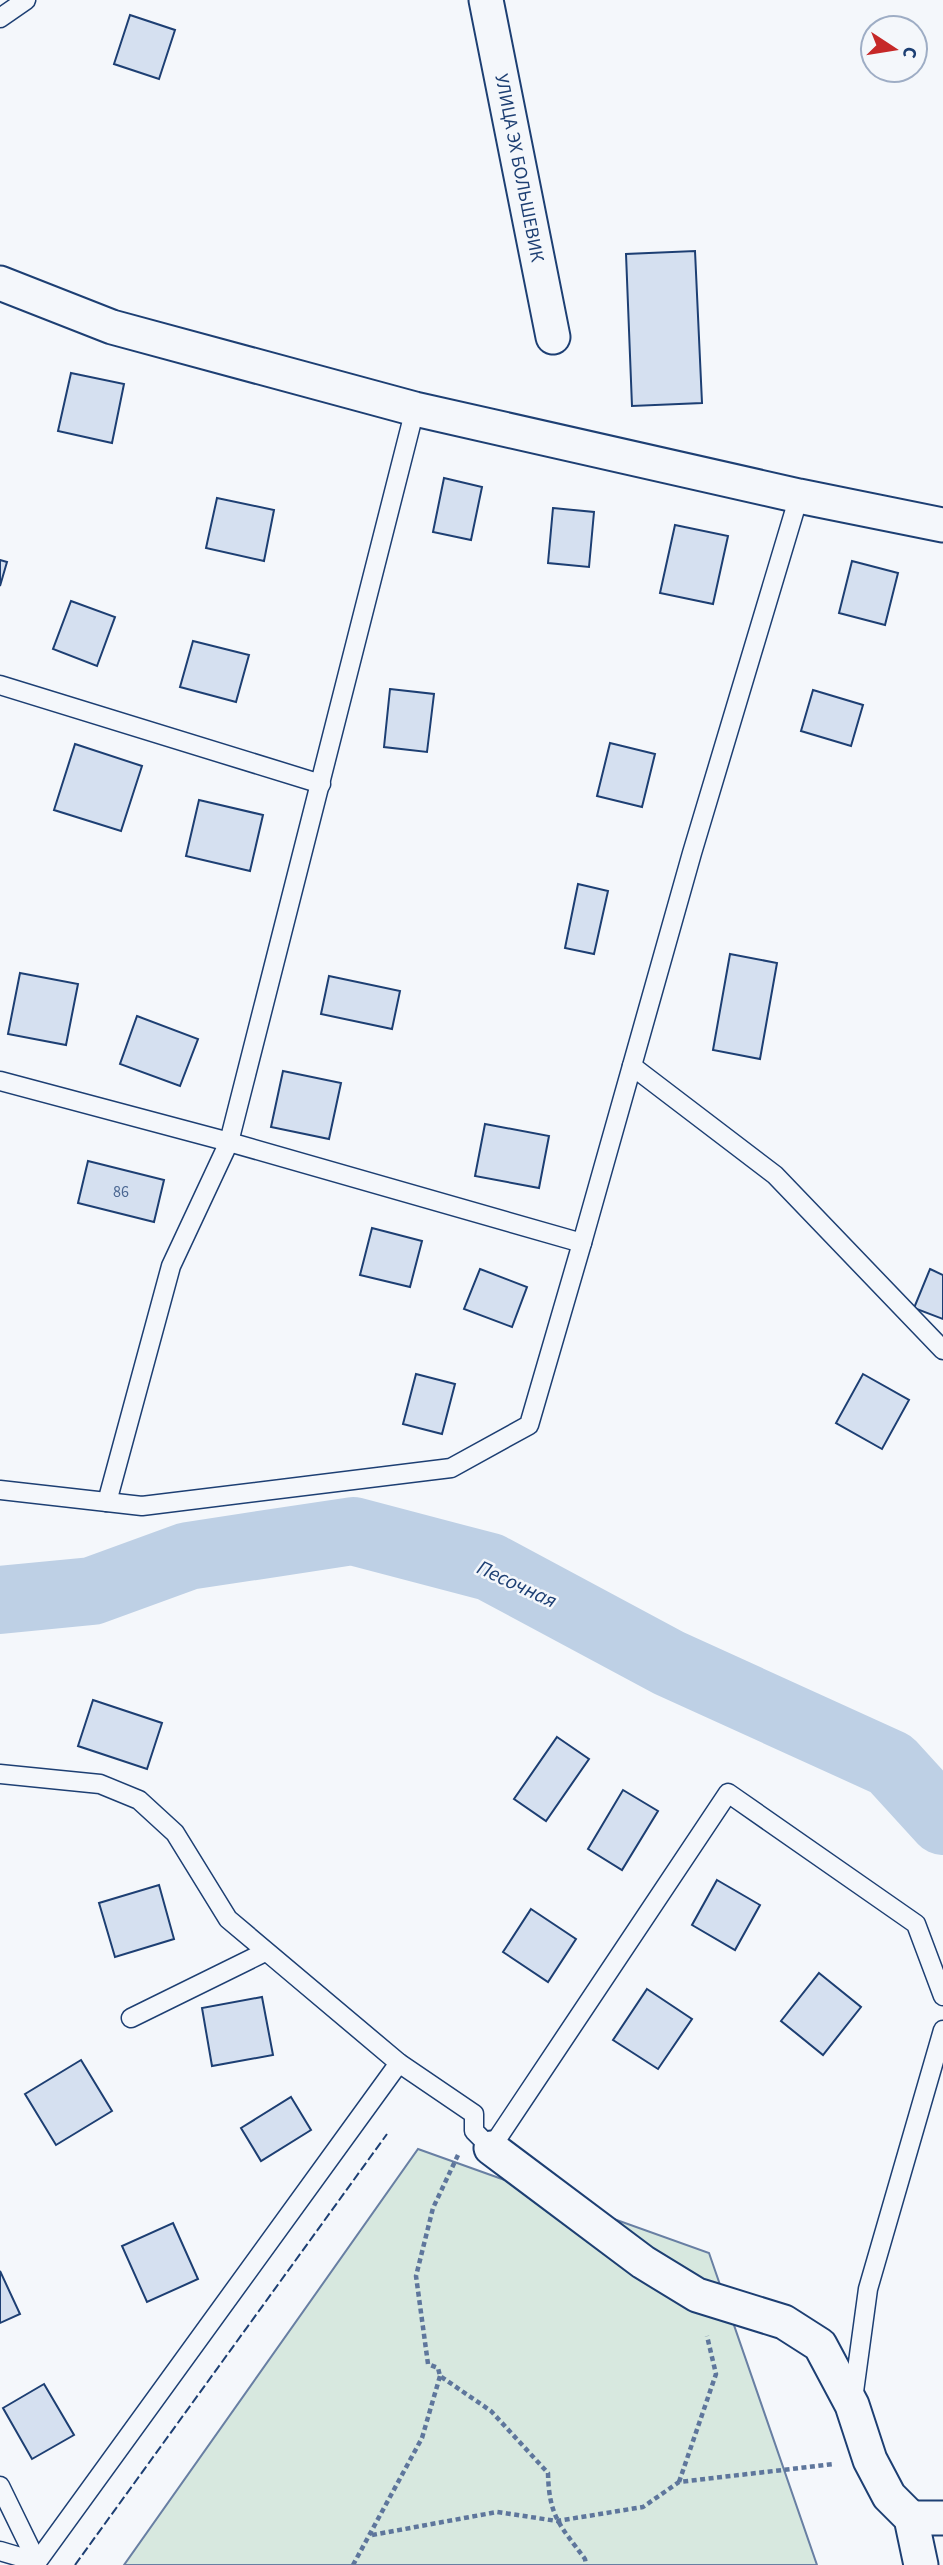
<svg xmlns="http://www.w3.org/2000/svg" width="943" height="2565" font-family="'Source Sans 3',sans-serif">
  <style>
    .green { fill: #d7e8df; stroke: #687fa3; stroke-width: 2 }
    .lines { fill: none; stroke-linecap: round; stroke-linejoin: round }
    .river { stroke: #bed0e5; stroke-width: 68 }
    .building { fill: #d5e0f0; stroke: #1d3f73; stroke-width: 2 }
    .service-casing { stroke: #1d3f73; stroke-width: 21 }
    .minor-casing { stroke: #1d3f73; stroke-width: 37 }
    .path { stroke: #5e769c; stroke-width: 4.5; stroke-dasharray: 5 3.5; stroke-linecap: butt }
    .service { stroke: #f4f7fb; stroke-width: 18 }
    .minor { stroke: #f4f7fb; stroke-width: 33 }
    .fence { stroke: #1d3f73; stroke-width: 2; stroke-dasharray: 9 3.5; stroke-linecap: butt }
    .labels { text-anchor: middle; dominant-baseline: central; stroke-width: 5; stroke-linejoin: round; paint-order: stroke }
    .number-label { font-size: 16px; fill: #4b6792 }
    .street-label { font-size: 19px; fill: #1d3f73; stroke: #f4f7fb }
    .water-label { font-size: 21px; font-style: italic; fill: #1d3f73; stroke: #f4f7fb }
  </style>
  <rect width="100%" height="100%" fill="#f4f7fb"/>
  <polygon class="green" points="418,2149 709,2253 817,2565 124,2565"/>
  <g class="lines">
    <polyline class="river" points="0,1600 92,1591 188,1556 353,1531 490,1567 669,1663 891,1764 943,1821"/>
  </g>
  <g class="building">
    <polygon points="130,15 175,30 159,79 114,64"/>
    <polygon points="695,251 702,403 632,406 626,254"/>
    <polygon points="71,373 124,384 112,443 58,431"/>
    <polygon points="444,478 482,487 471,540 433,532"/>
    <polygon points="217,498 274,510 264,561 206,548"/>
    <polygon points="553,508 594,512 589,567 548,563"/>
    <polygon points="675,525 728,536 713,604 660,593"/>
    <polygon points="0,560 7,562 0,586"/>
    <polygon points="852,561 898,573 885,625 839,613"/>
    <polygon points="71,601 115,617 97,666 53,649"/>
    <polygon points="193,641 249,655 236,702 180,687"/>
    <polygon points="390,689 434,694 427,752 384,747"/>
    <polygon points="813,690 863,705 851,746 801,731"/>
    <polygon points="610,743 655,754 642,807 597,796"/>
    <polygon points="75,744 142,766 121,831 54,810"/>
    <polygon points="199,800 263,815 250,871 186,856"/>
    <polygon points="578,884 608,891 594,954 565,948"/>
    <polygon points="730,954 777,963 760,1059 713,1050"/>
    <polygon points="20,973 78,984 66,1045 8,1034"/>
    <polygon points="329,976 400,991 392,1029 321,1014"/>
    <polygon points="137,1016 198,1039 180,1086 120,1064"/>
    <polygon points="283,1071 341,1083 329,1139 271,1127"/>
    <polygon points="485,1124 549,1136 539,1188 475,1176"/>
    <polygon points="88,1161 164,1180 154,1222 78,1203"/>
    <polygon points="372,1228 422,1241 410,1287 360,1275"/>
    <polygon points="480,1269 527,1287 512,1327 464,1309"/>
    <polygon points="930,1269 943,1275 943,1319 914,1308"/>
    <polygon points="416,1374 455,1384 442,1434 403,1424"/>
    <polygon points="863,1374 909,1400 882,1449 836,1423"/>
    <polygon points="93,1700 162,1723 147,1769 78,1746"/>
    <polygon points="557,1737 589,1759 546,1821 514,1799"/>
    <polygon points="623,1790 658,1811 622,1870 588,1849"/>
    <polygon points="717,1880 760,1905 735,1950 692,1925"/>
    <polygon points="159,1885 174,1939 115,1957 99,1903"/>
    <polygon points="531,1909 576,1939 548,1982 503,1952"/>
    <polygon points="819,1973 861,2007 823,2055 781,2021"/>
    <polygon points="647,1989 692,2019 658,2069 613,2040"/>
    <polygon points="262,1997 273,2055 212,2066 202,2008"/>
    <polygon points="81,2060 112,2111 56,2145 25,2094"/>
    <polygon points="291,2097 311,2130 261,2161 241,2128"/>
    <polygon points="173,2223 198,2279 147,2302 122,2246"/>
    <polygon points="0,2271 20,2314 0,2323"/>
    <polygon points="44,2384 74,2435 32,2459 3,2408"/>
  </g>
  <g class="lines">
    <g class="service-casing">
      <g id="service">
        <polyline points="0,18 26,0"/>
        <polyline points="0,685 321,784"/>
        <polyline points="632,1066 775,1175 943,1350"/>
        <polyline points="0,1081 229,1142 582,1243 692,853 799,496"/>
        <polyline points="0,1490 142,1506 451,1468 529,1425 582,1243"/>
        <polyline points="107,1502 171,1266 229,1142 415,409"/>
        <polyline points="0,1774 100,1784 139,1800 175,1833 228,1919 399,2063 474,2114 474,2131 491,2148 728,1793 916,1924 943,1996"/>
        <polyline points="131,2018 265,1952"/>
        <polyline points="853,2399 868,2289 943,2030"/>
        <polyline points="0,2486 37,2562"/>
        <polyline points="0,2551 37,2562 399,2063"/>
      </g>
    </g>
    <g class="minor-casing">
      <g id="minor">
        <polyline points="486,0 553,337"/>
        <polyline points="0,283 112,327 415,409 799,496 943,525"/>
        <polyline points="491,2148 643,2262 697,2295 784,2322 820,2345 852,2405 870,2460 889,2496 911,2518 921,2565"/>
        <polyline points="911,2518 943,2518"/>
      </g>
    </g>
    <g class="path">
      <path d="M458,2155L433,2208L416,2276L428,2364L438,2368L440,2376L491,2411L548,2473C549,2517 560,2525 585,2559L586,2565"/>
      <polyline points="679,2482 716,2374 707,2336"/>
      <polyline points="372,2535 497,2512 557,2521 643,2507 679,2482 834,2464"/>
      <polyline points="353,2565 422,2438 440,2376"/>
    </g>
    <use href="#service" class="service"/>
    <use href="#minor" class="minor"/>
    <polyline class="fence" points="75,2565 387,2134"/>
  </g>
  <g class="labels">
    <g class="number-label">
      <text x="121" y="1192">86</text>
    </g>
    <g class="street-label">
      <text transform="translate(519 168) rotate(79)">УЛИЦА ЭХ БОЛЬШЕВИК</text>
    </g>
    <g class="water-label">
      <text transform="translate(517 1584) rotate(25)">Песочная</text>
    </g>
  </g>
  <g transform="translate(894 49) rotate(102)"><circle r="33" fill="#f4f7fb" stroke="#9eadc5" stroke-width="2"/>
  <path d="M0-5L12 26L0 18L-12 26Z" fill="#c62828"/>
  <text y="-10" font-size="19" font-weight="bold" text-anchor="middle" fill="#1d3f73">С</text>
  </g>
</svg>
